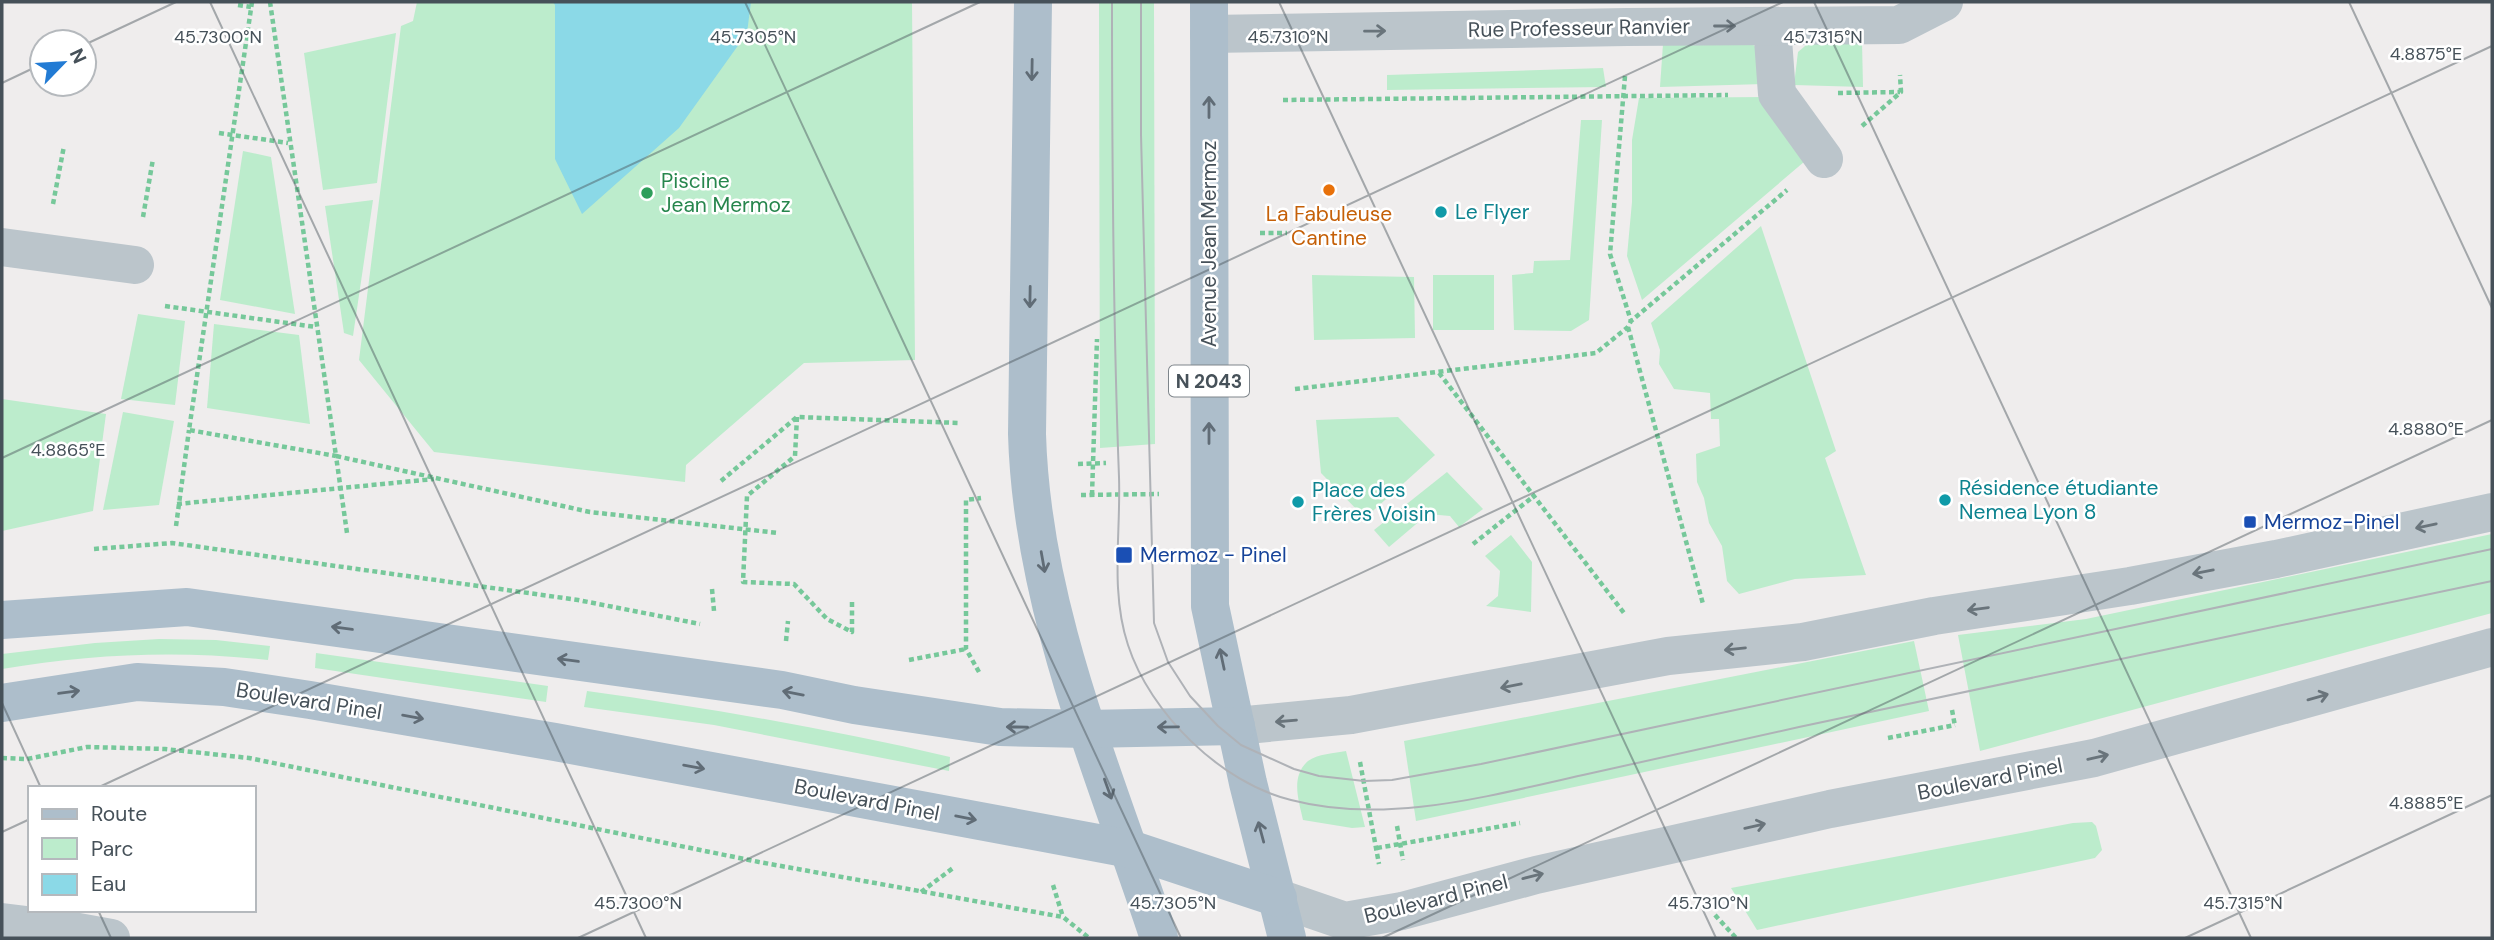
<svg xmlns="http://www.w3.org/2000/svg" width="2494" height="940" font-family="'DM Sans',sans-serif">
  <style>
    .green { fill: #bceccc }
    .water { fill: #8bd9e7 }
    .lines { fill: none; stroke-linecap: round; stroke-linejoin: round }
    .path { stroke: #76c89a; stroke-width: 4.5; stroke-dasharray: 5 3.5; stroke-linecap: butt }
    .minor { stroke: #bbc5cb; stroke-width: 38 }
    .major { stroke: #adbecb; stroke-width: 38 }
    .tram { stroke: #afb2b7; stroke-width: 2 }
    .oneway { stroke: #69747b }
    .oneway2 { stroke: #606c76 }
    .ticks { fill: none; stroke: #465159; stroke-width: 2; stroke-opacity: 0.45 }
    .food-dot { fill: #e8710a; stroke: #fff; stroke-width: 2.5 }
    .leisure-dot { fill: #2e9e5b; stroke: #fff; stroke-width: 2.5 }
    .culture-dot { fill: #0f9aa8; stroke: #fff; stroke-width: 2.5 }
    .transit-dot { fill: #1a4fb4; stroke: #fff; stroke-width: 2.5 }
    .labels { text-anchor: middle; dominant-baseline: central; stroke-width: 5; stroke-linejoin: round; paint-order: stroke }
    .shield { fill: #fff; stroke: #7e858b; stroke-width: 2 }
    .shield-label { font-size: 19px; font-weight: bold; fill: #465159 }
    .street-label { font-size: 21px; fill: #465159; stroke: #fff }
    .leisure-label { font-size: 21px; fill: #27864d; stroke: #fff; text-anchor: start }
    .culture-label { font-size: 21px; fill: #0d838f; stroke: #fff; text-anchor: start }
    .food-label { font-size: 21px; fill: #c56008; stroke: #fff }
    .transit-label { font-size: 21px; fill: #164399; stroke: #fff; text-anchor: start }
    .ticks-label { font-size: 18px; text-anchor: middle; fill: #465159; stroke: #fff; stroke-width: 5; stroke-linejoin: round; paint-order: stroke }
  </style>
  <rect width="100%" height="100%" fill="#efeded"/>
  <g class="green">
    <polygon points="417,2 912,2 915,360 804,363 686,465 685,482 434,452 359,360 401,26 413,21"/>
    <polygon points="1099,2 1154,2 1155,444 1100,448"/>
    <polygon points="396,33 377,183 323,190 304,53"/>
    <polygon points="1811,41 1862,42 1863,87 1794,85 1798,52"/>
    <polygon points="1750,42 1761,52 1764,84 1660,87 1663,44"/>
    <polygon points="1603,68 1606,87 1387,90 1387,75"/>
    <polygon points="1765,97 1811,156 1642,300 1627,256 1632,202 1632,140 1639,98"/>
    <polygon points="1581,120 1602,120 1589,320 1571,331 1514,330 1512,275 1533,273 1534,261 1570,260"/>
    <polygon points="243,151 271,157 295,314 220,300"/>
    <polygon points="373,200 353,336 344,333 325,206"/>
    <polygon points="1761,226 1836,451 1825,458 1866,575 1795,579 1739,594 1727,581 1722,546 1709,523 1704,498 1697,482 1696,454 1720,446 1719,419 1711,419 1710,393 1674,389 1659,364 1660,350 1651,323"/>
    <polygon points="1312,275 1414,277 1415,338 1314,340"/>
    <rect x="1433" y="275" width="61" height="55"/>
    <polygon points="138,314 185,321 175,405 121,399"/>
    <polygon points="214,324 299,335 310,424 207,408"/>
    <polygon points="2,399 106,414 93,511 2,531"/>
    <polygon points="123,412 174,421 159,505 103,510"/>
    <polygon points="1398,417 1435,455 1365,518 1321,473 1316,420"/>
    <polygon points="1447,472 1483,509 1459,527 1450,516 1428,514 1389,547 1374,530"/>
    <polygon points="2492,534 2492,613 1980,751 1958,635 2086,619"/>
    <polygon points="1511,535 1532,562 1531,612 1486,606 1498,596 1500,571 1485,556"/>
    <path d="M159,639L216,640L270,646L268,660C178,650 91,654 2,669V654L95,643Z"/>
    <polygon points="1914,641 1929,711 1416,821 1404,741"/>
    <polygon points="316,653 548,686 546,702 315,668"/>
    <path d="M587,691C709,708 830,729 950,757L949,771L714,725L584,707Z"/>
    <path d="M1346,751L1365,827L1352,828L1303,820C1299,801 1290,777 1308,761C1317,754 1335,753 1346,751Z"/>
    <polygon points="2092,822 2096,826 2102,850 2095,858 1757,930 1731,888 2073,823"/>
  </g>
  <polygon class="water" points="553,2 751,2 747,33 679,128 582,214 555,159 555,5"/>
  <g class="lines">
    <g class="path">
      <polyline points="252,2 189,430 336,456 347,533"/>
      <polyline points="270,2 336,456 590,512 778,533"/>
      <polyline points="238,5 251,7"/>
      <polyline points="1625,76 1610,254 1631,321"/>
      <polyline points="1838,93 1900,92"/>
      <polyline points="1283,100 1728,95"/>
      <polyline points="1862,126 1901,92 1900,75"/>
      <polyline points="219,133 288,143"/>
      <polyline points="53,204 64,146"/>
      <polyline points="143,217 153,159"/>
      <polyline points="1260,233 1287,233"/>
      <polyline points="165,306 316,327"/>
      <polyline points="1628,327 1703,604"/>
      <polyline points="1439,373 1624,613"/>
      <polyline points="1295,389 1596,353 1628,327 1631,321 1787,190"/>
      <polyline points="797,417 795,456 747,496 743,582 794,584 827,619 852,632 852,599"/>
      <polyline points="1078,464 1106,463"/>
      <polyline points="721,481 797,417 960,423"/>
      <polyline points="1081,495 1159,494"/>
      <polyline points="1092,495 1097,339"/>
      <polyline points="177,504 434,479"/>
      <polyline points="176,526 189,430"/>
      <polyline points="1473,544 1534,496"/>
      <polyline points="94,549 172,543 578,600 700,624"/>
      <polyline points="712,589 714,611"/>
      <polyline points="786,641 788,621"/>
      <polyline points="909,660 966,649"/>
      <polyline points="979,672 966,649 966,500 981,498"/>
      <polyline points="1952,710 1955,726"/>
      <polyline points="1888,738 1955,725"/>
      <polyline points="2,758 27,759 87,747 165,749 249,758 759,862 1063,917 1089,938"/>
      <polyline points="1360,762 1379,864"/>
      <polyline points="1397,826 1403,860"/>
      <polyline points="1377,848 1520,823"/>
      <polyline points="1053,885 1063,917"/>
      <polyline points="921,892 953,868"/>
      <polyline points="1715,915 1736,938"/>
    </g>
    <g class="minor">
      <polyline points="1772,26 1777,94 1824,159"/>
      <polyline points="1209,34 1627,27 1899,25 1944,2"/>
      <polyline points="2,247 135,265"/>
      <polyline points="1236,726 1351,715 1668,656 1803,642 1934,616 2130,586 2276,559 2492,512"/>
      <polyline points="1278,898 1345,921 1402,911 1536,875 1830,809 2094,758 2492,647"/>
      <polyline points="2,922 67,930 111,938"/>
    </g>
    <g class="major">
      <path d="M1033,2L1027,434C1032,610 1105,773 1159,938"/>
      <polyline points="1209,2 1210,606 1248,783 1287,938"/>
      <polyline points="2,620 187,607 782,690 854,705 1000,727 1086,729 1236,726"/>
      <polyline points="2,703 137,682 224,687 310,700 555,742 1130,849 1278,898"/>
    </g>
    <g class="tram">
      <path d="M1112,2C1112,160 1113,319 1119,477C1121,533 1110,591 1128,645C1150,713 1221,783 1291,800C1387,825 1488,796 1583,775C1655,759 1727,743 1799,727C2030,677 2261,630 2492,581"/>
      <polyline points="1141,2 1141,135 1154,623 1168,662 1190,696 1218,726 1241,745 1294,769 1319,776 1364,781 1392,780 1481,764 2492,549"/>
    </g>
  </g>
  <defs><path id="oneway-shaft" d="M-6 0H5M1.5-3L5.5 0L1.5 3" fill="none" stroke-width="1.6" stroke-linecap="round" stroke-linejoin="round" transform="scale(1.75)"/></defs>
  <g class="oneway">
    <use href="#oneway-shaft" transform="translate(1725 26)"/>
    <use href="#oneway-shaft" transform="translate(1375 31) rotate(-1)"/>
    <use href="#oneway-shaft" transform="translate(2426 526) rotate(168)"/>
    <use href="#oneway-shaft" transform="translate(2203 572) rotate(169)"/>
    <use href="#oneway-shaft" transform="translate(1978 609) rotate(172)"/>
    <use href="#oneway-shaft" transform="translate(1735 649) rotate(174)"/>
    <use href="#oneway-shaft" transform="translate(1511 686) rotate(169)"/>
    <use href="#oneway-shaft" transform="translate(2318 697) rotate(-16)"/>
    <use href="#oneway-shaft" transform="translate(1286 721) rotate(175)"/>
    <use href="#oneway-shaft" transform="translate(2098 757) rotate(-13)"/>
    <use href="#oneway-shaft" transform="translate(1755 826) rotate(-13)"/>
    <use href="#oneway-shaft" transform="translate(1533 876) rotate(-14)"/>
  </g>
  <g class="oneway2">
    <use href="#oneway-shaft" transform="translate(1032 70) rotate(91)"/>
    <use href="#oneway-shaft" transform="translate(1209 107) rotate(-90)"/>
    <use href="#oneway-shaft" transform="translate(1030 297) rotate(91)"/>
    <use href="#oneway-shaft" transform="translate(1209 433) rotate(-90)"/>
    <use href="#oneway-shaft" transform="translate(1043 562) rotate(80)"/>
    <use href="#oneway-shaft" transform="translate(342 628) rotate(-172)"/>
    <use href="#oneway-shaft" transform="translate(1222 659) rotate(-102)"/>
    <use href="#oneway-shaft" transform="translate(568 660) rotate(-172)"/>
    <use href="#oneway-shaft" transform="translate(69 692) rotate(-8)"/>
    <use href="#oneway-shaft" transform="translate(793 693) rotate(-169)"/>
    <use href="#oneway-shaft" transform="translate(413 717) rotate(10)"/>
    <use href="#oneway-shaft" transform="translate(1017 727) rotate(-179)"/>
    <use href="#oneway-shaft" transform="translate(1168 727) rotate(179)"/>
    <use href="#oneway-shaft" transform="translate(694 767) rotate(10)"/>
    <use href="#oneway-shaft" transform="translate(1108 789) rotate(70)"/>
    <use href="#oneway-shaft" transform="translate(966 818) rotate(11)"/>
    <use href="#oneway-shaft" transform="translate(1261 832) rotate(-105)"/>
  </g>
  <path class="ticks" d="M210,2L646,938M745,2L1181,938M1279,2L1716,938M1814,2L2251,938M2349,2L2492,308M84,45L176,2M2,83L42,64M2,458L980,2M2,703L41,788M97,788L1783,2M2,832L30,819M98,910L111,938M578,938L2492,46M1382,938L2492,420M2185,938L2492,795"/>
  <circle class="food-dot" cx="1329" cy="190" r="7"/>
  <circle class="leisure-dot" cx="647" cy="193" r="7"/>
  <g class="culture-dot">
    <circle cx="1441" cy="212" r="7"/>
    <circle cx="1945" cy="500" r="7"/>
    <circle cx="1298" cy="502" r="7"/>
  </g>
  <g class="transit-dot">
    <rect x="2243" y="515" width="14" height="14" rx="3.5"/>
    <rect x="1115" y="546" width="18" height="18" rx="3.5"/>
  </g>
  <g class="labels">
    <rect class="shield" x="1169" y="365.5" width="80" height="31" rx="5"/>
    <g class="shield-label">
      <text x="1209" y="381">N 2043</text>
    </g>
    <g class="street-label">
      <text transform="translate(1579 28) rotate(-1)">Rue Professeur Ranvier</text>
      <text transform="translate(1209 244) rotate(-90)">Avenue Jean Mermoz</text>
      <text transform="translate(309 701) rotate(9)">Boulevard Pinel</text>
      <text transform="translate(1990 779) rotate(-11)">Boulevard Pinel</text>
      <text transform="translate(867 800) rotate(11)">Boulevard Pinel</text>
      <text transform="translate(1436 899) rotate(-14)">Boulevard Pinel</text>
    </g>
    <g class="leisure-label">
      <text x="661" y="181">Piscine<tspan x="661" dy="24">Jean Mermoz</tspan></text>
    </g>
    <g class="culture-label">
      <text x="1455" y="212">Le Flyer</text>
      <text x="1959" y="488">Résidence étudiante<tspan x="1959" dy="24">Nemea Lyon 8</tspan></text>
      <text x="1312" y="490">Place des<tspan x="1312" dy="24">Frères Voisin</tspan></text>
    </g>
    <g class="food-label">
      <text x="1329" y="214">La Fabuleuse<tspan x="1329" dy="24">Cantine</tspan></text>
    </g>
    <g class="transit-label">
      <text x="2264" y="522">Mermoz-Pinel</text>
      <text x="1140" y="555">Mermoz - Pinel</text>
    </g>
  </g>
  <g class="ticks-label">
    <text x="218" y="43">45.7300°N</text>
    <text x="753" y="43">45.7305°N</text>
    <text x="1288" y="43">45.7310°N</text>
    <text x="1823" y="43">45.7315°N</text>
    <text x="2426" y="60">4.8875°E</text>
    <text x="2426" y="435">4.8880°E</text>
    <text x="68" y="456">4.8865°E</text>
    <text x="2426" y="809">4.8885°E</text>
    <text x="638" y="909">45.7300°N</text>
    <text x="1173" y="909">45.7305°N</text>
    <text x="1708" y="909">45.7310°N</text>
    <text x="2243" y="909">45.7315°N</text>
  </g>
  <rect width="2494" height="940" fill="none" stroke="#465159" stroke-width="7"/>
  <rect x="28" y="786" width="228" height="126" fill="#ffffff" stroke="#b5b9bd" stroke-width="2"/>
  <rect x="42" y="809" width="35" height="10" fill="#adbecb" stroke="#b5b9bd" stroke-width="2"/>
  <text x="91" y="821" font-size="21" fill="#465159">Route</text>
  <rect x="42" y="838" width="35" height="21" fill="#bceccc" stroke="#b5b9bd" stroke-width="2"/>
  <text x="91" y="856" font-size="21" fill="#465159">Parc</text>
  <rect x="42" y="874" width="35" height="21" fill="#8bd9e7" stroke="#b5b9bd" stroke-width="2"/>
  <text x="91" y="891" font-size="21" fill="#465159">Eau</text>
  <g transform="translate(63 63) rotate(65)"><circle r="33" fill="#ffffff" stroke="#b5b9bd" stroke-width="2"/>
  <path d="M0-5L12 26L0 18L-12 26Z" fill="#227bd4"/>
  <text y="-10" font-size="19" font-weight="bold" text-anchor="middle" fill="#465159">N</text>
  </g>
</svg>
